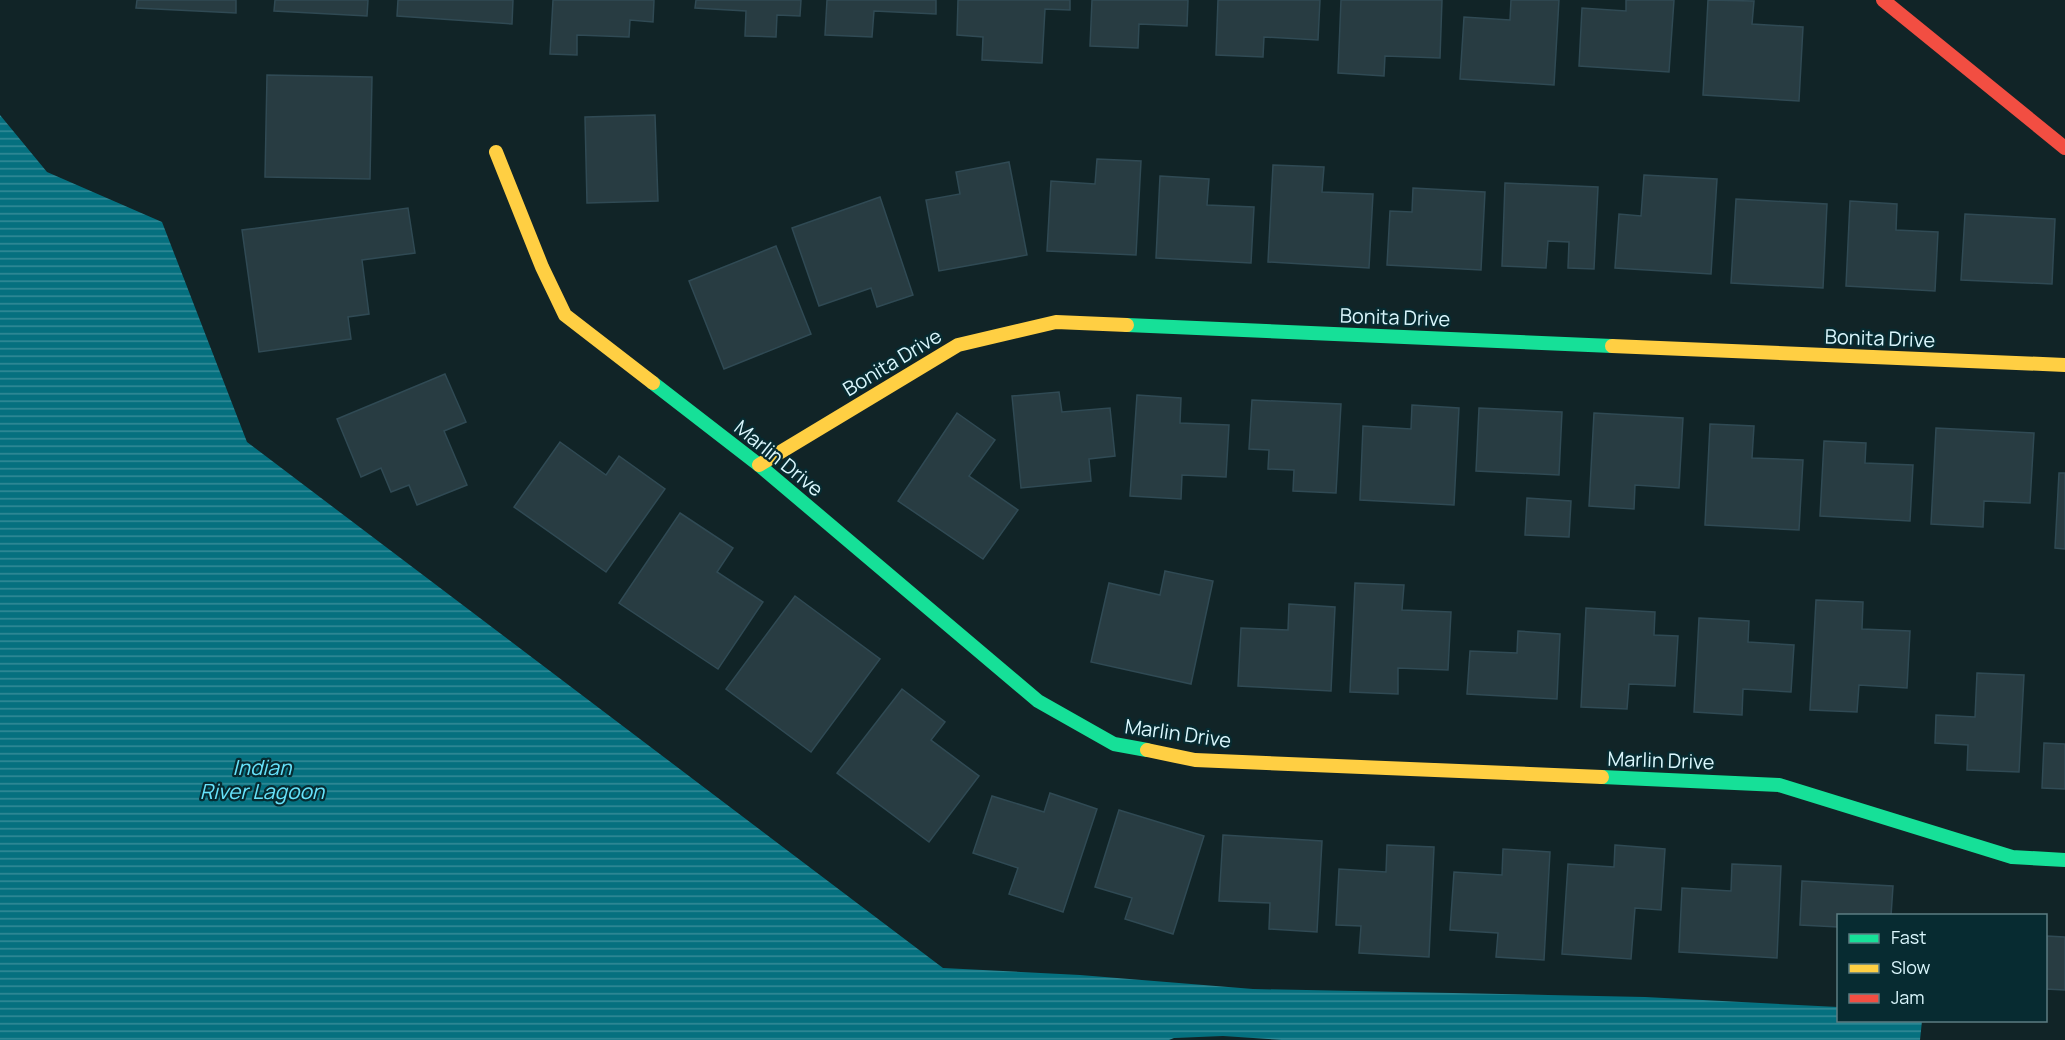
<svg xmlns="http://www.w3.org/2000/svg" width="2065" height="1040" font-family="Manrope,sans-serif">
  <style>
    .water { fill: url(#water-rules) }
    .building { fill: #283c42; stroke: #304a54; stroke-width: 1.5 }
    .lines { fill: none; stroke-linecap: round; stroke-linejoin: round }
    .fast { stroke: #16e098; stroke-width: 14 }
    .slow { stroke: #ffcf43; stroke-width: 14 }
    .jam { stroke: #f24e42; stroke-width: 14 }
    .labels { text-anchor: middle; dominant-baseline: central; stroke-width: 4.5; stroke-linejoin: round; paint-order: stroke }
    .street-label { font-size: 20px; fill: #dbf7fd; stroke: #072b31 }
    .water-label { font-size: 21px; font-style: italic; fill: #67e3fb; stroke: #072b31 }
  </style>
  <defs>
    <pattern id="water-rules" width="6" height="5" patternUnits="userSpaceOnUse" patternTransform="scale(1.5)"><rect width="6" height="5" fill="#05707f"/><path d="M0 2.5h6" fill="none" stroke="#358c98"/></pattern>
  </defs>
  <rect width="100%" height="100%" fill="#112427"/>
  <polygon class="water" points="0,115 47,172 162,222 247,442 943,968 1080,975 1253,989 1645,997 1838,1007 1838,1020 1922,1021 1920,1040 1282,1040 1223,1036 1174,1038 1169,1040 0,1040"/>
  <g class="building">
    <polygon points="137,0 236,0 236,13 136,8"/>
    <polygon points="275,0 368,0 367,16 274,11"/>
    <polygon points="398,0 513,0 512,24 397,16"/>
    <polygon points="553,0 654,0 653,22 630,20 629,37 577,35 577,55 550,54"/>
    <polygon points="696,0 801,0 800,16 777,15 776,37 745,36 746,11 695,8"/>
    <polygon points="827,0 936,0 936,14 874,11 872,37 825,35"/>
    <polygon points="958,0 1070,0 1070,10 1045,9 1042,63 982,60 983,37 957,35"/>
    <polygon points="1092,0 1188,0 1187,26 1139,24 1138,48 1090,46"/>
    <polygon points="1218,0 1320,0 1318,40 1264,37 1263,57 1216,55"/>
    <polygon points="1341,0 1442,0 1440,58 1385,56 1384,76 1338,73"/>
    <polygon points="1511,0 1559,0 1554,85 1460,79 1464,17 1510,20"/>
    <polygon points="1626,0 1674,0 1669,72 1579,66 1582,8 1626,11"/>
    <polygon points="1708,0 1754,1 1752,24 1803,27 1799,101 1703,95"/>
    <polygon points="267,75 372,77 370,179 265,177"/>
    <polygon points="655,115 658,201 587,203 585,117"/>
    <polygon points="1097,159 1141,161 1136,255 1047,251 1051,181 1095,184"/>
    <polygon points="1009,162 1027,255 939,271 926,200 960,194 956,172"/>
    <polygon points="1273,165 1324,167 1322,192 1373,194 1369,268 1268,262"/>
    <polygon points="1644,175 1717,179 1711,274 1615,268 1619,214 1641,216"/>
    <polygon points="1160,176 1209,179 1207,205 1254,207 1251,263 1156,258"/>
    <polygon points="1505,183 1598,187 1594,269 1568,268 1569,242 1548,241 1546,268 1502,266"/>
    <polygon points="1413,188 1485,192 1481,270 1387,265 1390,211 1412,212"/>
    <polygon points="880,197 913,295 877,307 871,288 819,306 792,228"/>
    <polygon points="1736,199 1827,204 1823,288 1731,283"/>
    <polygon points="1850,201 1897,204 1896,230 1938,232 1935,291 1846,286"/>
    <polygon points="408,208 415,253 362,260 369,314 348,317 351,339 259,352 242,230"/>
    <polygon points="1965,214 2055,219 2052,284 1961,280"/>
    <polygon points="776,246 811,334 724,369 689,281"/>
    <polygon points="445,374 466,422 444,431 467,485 417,505 409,485 391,492 381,468 361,477 337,419"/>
    <polygon points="1059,392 1062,412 1110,408 1115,456 1089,459 1091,481 1021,488 1012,396"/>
    <polygon points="1137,395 1181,398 1180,423 1229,425 1226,477 1182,475 1181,499 1130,496"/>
    <polygon points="1252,400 1341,404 1336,493 1293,491 1294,470 1268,469 1269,450 1249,449"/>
    <polygon points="1412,405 1459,408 1454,505 1360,500 1363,426 1411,429"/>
    <polygon points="1479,408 1562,412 1559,475 1476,471"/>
    <polygon points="957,413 995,440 969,476 1018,510 983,559 898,501"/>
    <polygon points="1594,413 1683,418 1679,488 1635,485 1634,509 1589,506"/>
    <polygon points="1710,424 1754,426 1752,458 1803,460 1799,530 1705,525"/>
    <polygon points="1936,428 2034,433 2030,503 1984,501 1983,527 1931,524"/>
    <polygon points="1824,441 1866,443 1865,463 1913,465 1910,521 1820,516"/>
    <polygon points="560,442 606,475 619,456 665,489 606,572 514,507"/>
    <polygon points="2059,473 2065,473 2065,549 2055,548"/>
    <polygon points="1527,498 1571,501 1569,537 1525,535"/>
    <polygon points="680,513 733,548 717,572 763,602 718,669 619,603"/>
    <polygon points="1165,571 1213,581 1191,684 1091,662 1109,583 1160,595"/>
    <polygon points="1355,583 1404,585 1402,610 1451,612 1448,670 1398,668 1398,694 1350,692"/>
    <polygon points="795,596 880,659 811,752 726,689"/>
    <polygon points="1816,600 1863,602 1862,629 1910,631 1907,688 1859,685 1857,712 1810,710"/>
    <polygon points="1289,604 1335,607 1331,691 1238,686 1241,628 1288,630"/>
    <polygon points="1586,608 1655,612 1654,635 1678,636 1675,686 1629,684 1627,709 1581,707"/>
    <polygon points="1699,618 1749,621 1748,642 1794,645 1791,692 1743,689 1742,715 1694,712"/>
    <polygon points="1518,631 1560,634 1557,699 1467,694 1470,651 1517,653"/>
    <polygon points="1977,673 2024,675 2019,772 1967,770 1968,745 1935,743 1936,715 1975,717"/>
    <polygon points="902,689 945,722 931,740 979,776 929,842 837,773"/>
    <polygon points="2044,743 2065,744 2065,789 2042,788"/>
    <polygon points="1050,793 1097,809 1063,912 1009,894 1018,868 973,853 992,796 1044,812"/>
    <polygon points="1119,810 1204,836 1173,934 1125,919 1132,898 1095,887"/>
    <polygon points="1223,835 1322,841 1317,932 1269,929 1270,903 1219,901"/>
    <polygon points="1387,845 1434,847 1429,957 1359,953 1361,926 1336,925 1339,869 1386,872"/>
    <polygon points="1615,845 1665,849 1661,910 1635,908 1631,959 1562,954 1568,864 1614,867"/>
    <polygon points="1503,849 1550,852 1544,960 1496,957 1498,933 1450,930 1454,872 1502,875"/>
    <polygon points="1732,864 1781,866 1777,958 1679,952 1682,888 1731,891"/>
    <polygon points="1802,881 1893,886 1891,916 1838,916 1838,927 1800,925"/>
    <polygon points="2047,936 2065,937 2065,990 2046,989"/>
  </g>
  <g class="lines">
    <g class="fast">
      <polyline points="1127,325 1612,346"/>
      <polyline points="653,383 759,465 1038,701 1114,744 1147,750"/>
      <polyline points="1602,777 1779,785 2012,857 2065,860"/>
    </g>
    <g class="slow">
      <polyline points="496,152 542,267 565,315 653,383"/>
      <polyline points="1612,346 2065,365"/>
      <polyline points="759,465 958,345 1056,322 1127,325"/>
      <polyline points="1147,750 1195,760 1602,777"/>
    </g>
    <polyline class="jam" points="1883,0 2065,148"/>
  </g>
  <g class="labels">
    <g class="street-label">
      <text transform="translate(1395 317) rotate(2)">Bonita Drive</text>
      <text transform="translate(1880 338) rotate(2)">Bonita Drive</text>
      <text transform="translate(892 362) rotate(-31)">Bonita Drive</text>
      <text transform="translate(779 458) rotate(39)">Marlin Drive</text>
      <text transform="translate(1178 733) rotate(8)">Marlin Drive</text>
      <text transform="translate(1661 760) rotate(2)">Marlin Drive</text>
    </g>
    <g class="water-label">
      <text x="262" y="767">Indian<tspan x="262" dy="24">River Lagoon</tspan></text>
    </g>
  </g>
  <rect x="1837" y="914" width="210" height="108" fill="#072b31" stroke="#5c7d83" stroke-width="1.5"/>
  <rect x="1849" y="934" width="30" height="9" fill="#16e098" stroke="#5c7d83" stroke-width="1.5"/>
  <text x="1891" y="944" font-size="18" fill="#dbf7fd">Fast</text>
  <rect x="1849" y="964" width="30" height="9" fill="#ffcf43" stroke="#5c7d83" stroke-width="1.5"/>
  <text x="1891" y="974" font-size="18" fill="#dbf7fd">Slow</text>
  <rect x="1849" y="994" width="30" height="9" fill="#f24e42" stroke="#5c7d83" stroke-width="1.5"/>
  <text x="1891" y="1004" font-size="18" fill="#dbf7fd">Jam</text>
</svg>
